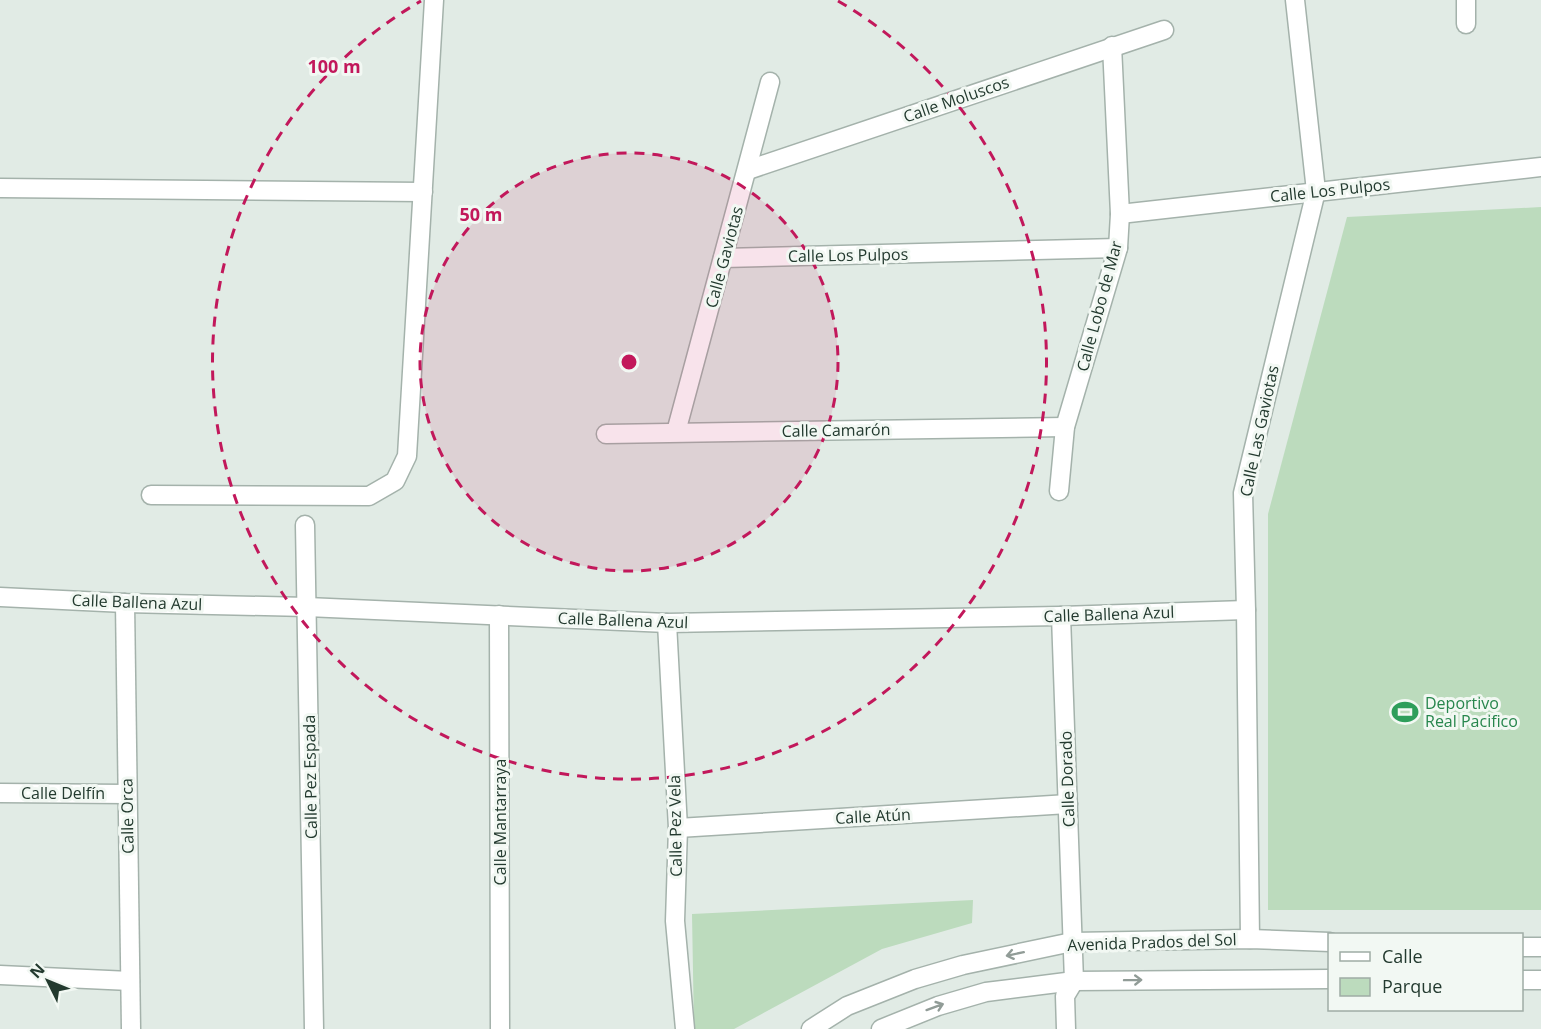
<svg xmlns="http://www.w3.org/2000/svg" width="1541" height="1029" font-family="'Open Sans',sans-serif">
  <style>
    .green { fill: #bcdbbd }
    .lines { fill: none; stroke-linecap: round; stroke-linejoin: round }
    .minor-casing { stroke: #a4b2ab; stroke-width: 21 }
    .tertiary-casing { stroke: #a4b2ab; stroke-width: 21 }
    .minor { stroke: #fff; stroke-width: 18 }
    .tertiary { stroke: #fff; stroke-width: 18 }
    .oneway { stroke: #919c97 }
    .ring { fill: none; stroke: #c2185b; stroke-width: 3; stroke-dasharray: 10 8 }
    .labels { text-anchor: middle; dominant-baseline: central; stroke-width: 6; stroke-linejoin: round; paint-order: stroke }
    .street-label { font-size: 16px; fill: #233a2f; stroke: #f2f8f3 }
    .leisure-label { font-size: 16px; fill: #27864d; stroke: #f2f8f3; text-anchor: start }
    .centre { fill: #c2185b; stroke: #f2f8f3; stroke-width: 3 }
    .ring-label { font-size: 18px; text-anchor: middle; font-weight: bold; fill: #c2185b; stroke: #f2f8f3; stroke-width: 6; stroke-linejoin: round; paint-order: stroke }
  </style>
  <rect width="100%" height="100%" fill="#e1ebe5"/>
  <g class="green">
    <polygon points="1541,207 1541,910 1268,910 1268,514 1347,217"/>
    <polygon points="973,900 972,923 882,949 734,1029 694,1029 692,914"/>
  </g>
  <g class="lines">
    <g class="minor-casing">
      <g id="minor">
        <polyline points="1466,0 1466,24"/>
        <polyline points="748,170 1164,30"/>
        <polyline points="0,188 423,192"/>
        <polyline points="1120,214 1541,167"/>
        <polyline points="723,258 1118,248"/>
        <polyline points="676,432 770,82"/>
        <polyline points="606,434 1065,427"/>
        <polyline points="1059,491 1065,427 1118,248 1120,214 1112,46"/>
        <polyline points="151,495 369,496 395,481 407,456 434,0"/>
        <polyline points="305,525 314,1029"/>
        <polyline points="0,597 125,603 307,607 667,623 1061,616 1246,610"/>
        <polyline points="125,603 131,1029"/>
        <polyline points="499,615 500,1029"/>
        <polyline points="1061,616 1074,981 1065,996 1066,1029"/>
        <polyline points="667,623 678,828 675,921 685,1029"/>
        <polyline points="0,793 127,794"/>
        <polyline points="678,828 1068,804"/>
        <polyline points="1250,939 1246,610 1243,493 1316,191 1295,0"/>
        <polyline points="0,975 130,981"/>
      </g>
    </g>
    <g class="tertiary-casing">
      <g id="tertiary">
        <polyline points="1522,947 1541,947"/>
        <polyline points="1522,980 1541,980"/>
        <polyline points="811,1029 847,1006 915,979 963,965 1072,942 1250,939 1330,942"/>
        <polyline points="881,1029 938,1006 986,992 1074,981 1330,979"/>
      </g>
    </g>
    <use href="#minor" class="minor"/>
    <use href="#tertiary" class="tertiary"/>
  </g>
  <defs><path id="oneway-shaft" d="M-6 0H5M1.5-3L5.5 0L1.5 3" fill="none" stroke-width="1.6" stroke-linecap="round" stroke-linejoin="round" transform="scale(1.5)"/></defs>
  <g class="oneway">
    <use href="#oneway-shaft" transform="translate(1015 954) rotate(168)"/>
    <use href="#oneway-shaft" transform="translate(1133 980) rotate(-1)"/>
    <use href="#oneway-shaft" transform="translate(935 1007) rotate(-20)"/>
  </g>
  <circle cx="629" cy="362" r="209" fill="#c2185b" fill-opacity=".12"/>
  <g class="ring">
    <circle cx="629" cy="362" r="209"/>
    <path d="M838 1A417 417 0 1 1 421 1"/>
  </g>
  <defs>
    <g id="stadium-bare" transform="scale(2.07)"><path d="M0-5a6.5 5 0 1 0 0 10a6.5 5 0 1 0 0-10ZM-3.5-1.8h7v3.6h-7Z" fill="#2e9e5b" stroke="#f2f8f3" stroke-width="2.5" paint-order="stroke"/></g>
  </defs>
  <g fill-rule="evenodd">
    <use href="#stadium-bare" x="1405" y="712"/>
  </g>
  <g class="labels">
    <g class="street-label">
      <text transform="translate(956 99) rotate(-19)">Calle Moluscos</text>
      <text transform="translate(1330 190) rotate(-6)">Calle Los Pulpos</text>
      <text transform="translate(848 255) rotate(-1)">Calle Los Pulpos</text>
      <text transform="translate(724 257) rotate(-75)">Calle Gaviotas</text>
      <text transform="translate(1099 306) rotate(-75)">Calle Lobo de Mar</text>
      <text transform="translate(836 430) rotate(-1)">Calle Camarón</text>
      <text transform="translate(1259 431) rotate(-78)">Calle Las Gaviotas</text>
      <text transform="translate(137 602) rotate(2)">Calle Ballena Azul</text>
      <text transform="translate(1109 614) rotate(-2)">Calle Ballena Azul</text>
      <text transform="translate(623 620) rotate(2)">Calle Ballena Azul</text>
      <text transform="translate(310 777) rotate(-91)">Calle Pez Espada</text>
      <text transform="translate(1067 779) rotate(-92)">Calle Dorado</text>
      <text x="63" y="793">Calle Delfín</text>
      <text transform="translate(127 816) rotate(-91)">Calle Orca</text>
      <text transform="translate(873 816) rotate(-3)">Calle Atún</text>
      <text transform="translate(500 822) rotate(-90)">Calle Mantarraya</text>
      <text transform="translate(675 826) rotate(-91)">Calle Pez Vela</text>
      <text transform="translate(1152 942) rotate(-2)">Avenida Prados del Sol</text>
    </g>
    <g class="leisure-label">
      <text x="1425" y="703">Deportivo<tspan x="1425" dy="18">Real Pacifico</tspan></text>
    </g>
  </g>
  <circle cx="629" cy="362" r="9" class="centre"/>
  <g class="ring-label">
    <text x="334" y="73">100 m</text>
    <text x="481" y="221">50 m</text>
  </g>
  <rect x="1328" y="933" width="195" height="78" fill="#f2f8f3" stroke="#9faca5" stroke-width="1.5"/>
  <rect x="1340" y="952" width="30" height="9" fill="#ffffff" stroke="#9faca5" stroke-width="1.5"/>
  <text x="1382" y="963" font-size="18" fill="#233a2f">Calle</text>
  <rect x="1340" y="978" width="30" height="18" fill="#bcdbbd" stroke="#9faca5" stroke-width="1.5"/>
  <text x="1382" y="993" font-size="18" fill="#233a2f">Parque</text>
  <g transform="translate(48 981) rotate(313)" stroke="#f2f8f3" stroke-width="4.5" paint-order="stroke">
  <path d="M0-4.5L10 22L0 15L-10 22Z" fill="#233a2f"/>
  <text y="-9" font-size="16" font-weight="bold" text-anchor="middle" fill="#233a2f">N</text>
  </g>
</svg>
